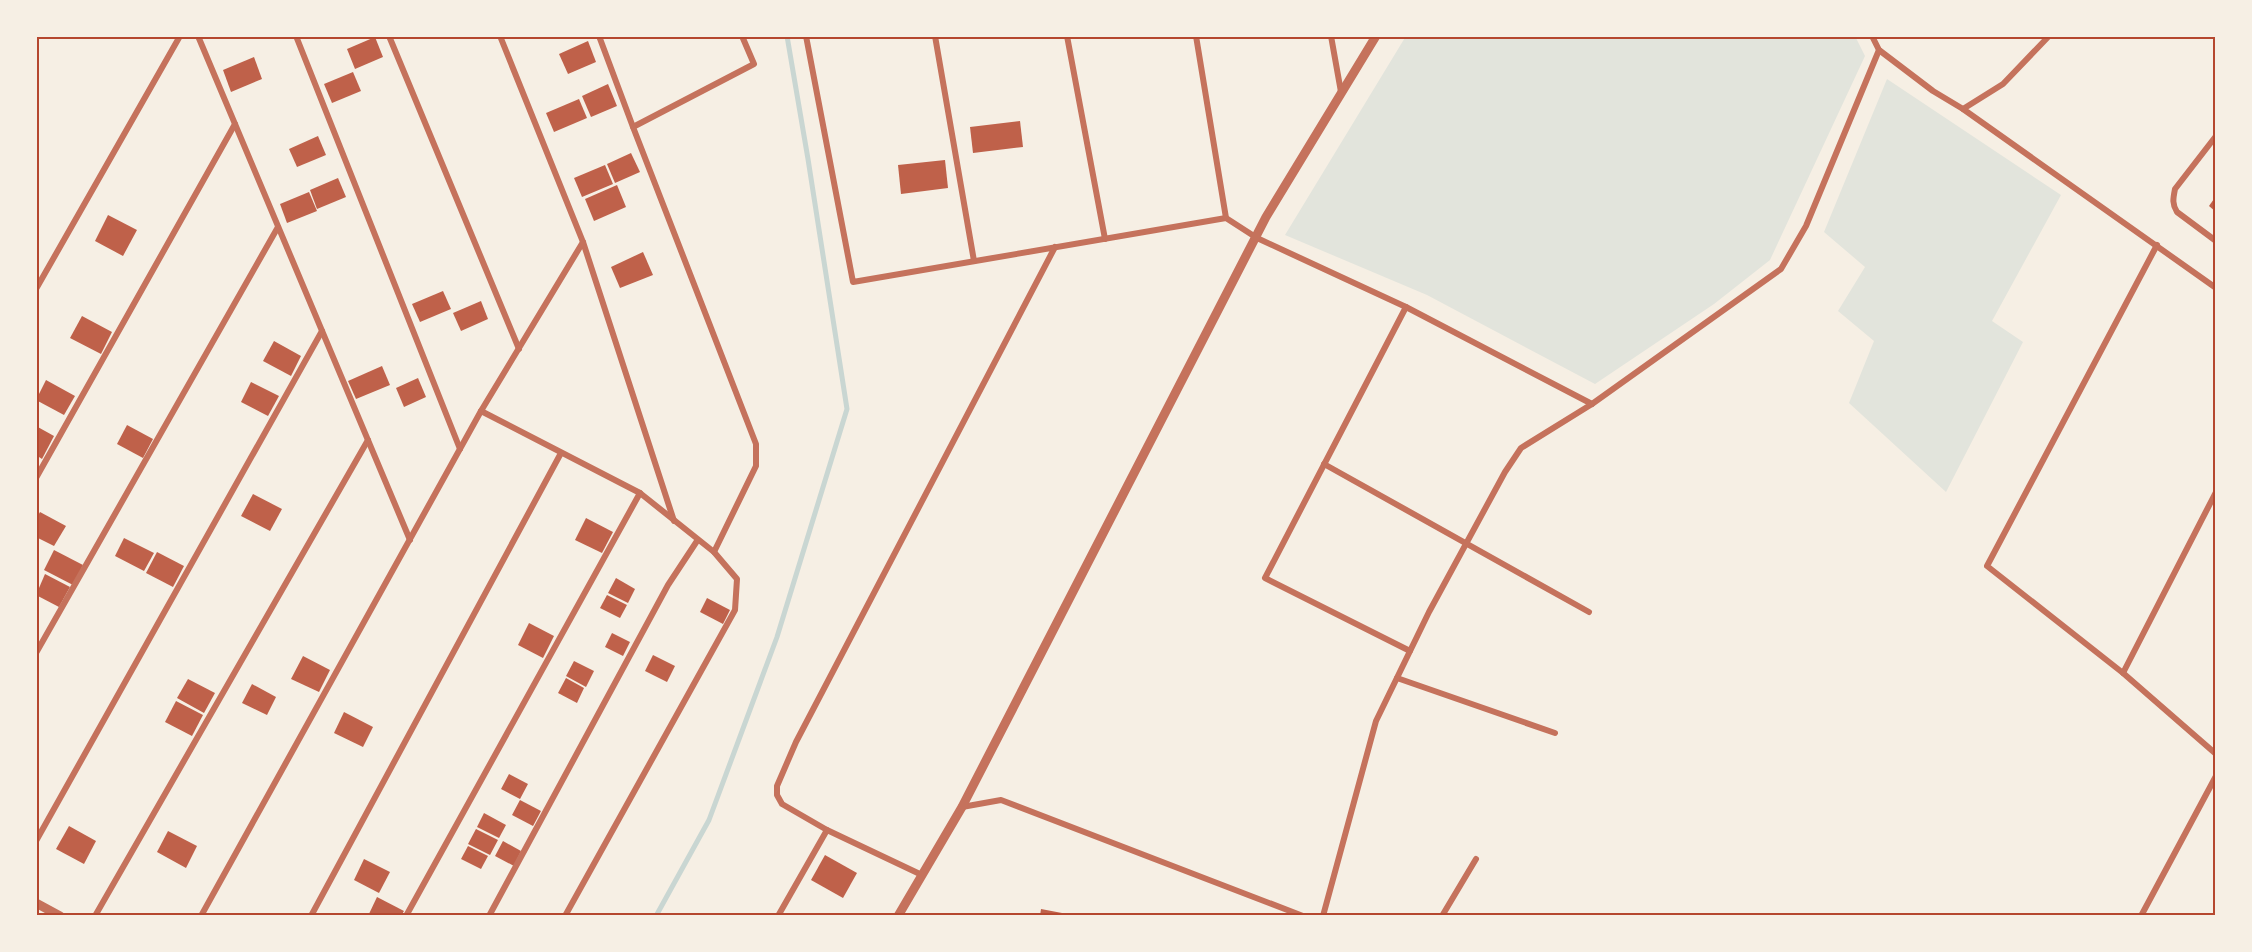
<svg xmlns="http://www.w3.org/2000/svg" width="2252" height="952" font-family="Quicksand,sans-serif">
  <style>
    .green { fill: #e2e4dc }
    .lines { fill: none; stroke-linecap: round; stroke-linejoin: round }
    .stream { stroke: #c9d6d2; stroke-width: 5 }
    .building { fill: #bf614a }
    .minor { stroke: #c5725c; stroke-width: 6 }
    .tertiary { stroke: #c5725c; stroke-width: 9 }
    .neatline { fill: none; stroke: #b5482f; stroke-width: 2 }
  </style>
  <rect width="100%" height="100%" fill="#f6efe4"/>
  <g class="green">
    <polygon points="1406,36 1855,36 1865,56 1770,260 1714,304 1595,384 1427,295 1285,235"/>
    <polygon points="1887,79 2061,195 1992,321 2023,342 1946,492 1849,403 1874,341 1838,311 1865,267 1824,232"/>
  </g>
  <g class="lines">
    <polyline class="stream" points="656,916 709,820 777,637 847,409 808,159 787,36"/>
  </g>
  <g class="building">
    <polygon points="375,37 383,57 355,69 347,49"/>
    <polygon points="588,41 596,62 568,74 559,54"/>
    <polygon points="254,57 262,79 231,92 223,70"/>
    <polygon points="353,72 361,91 332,103 324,84"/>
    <polygon points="608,84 617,106 591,117 582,96"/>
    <polygon points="579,99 587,118 554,132 546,113"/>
    <polygon points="1020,121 1023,147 973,153 970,127"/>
    <polygon points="318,136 326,155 297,167 289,149"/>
    <polygon points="631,153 640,172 615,183 607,164"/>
    <polygon points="945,160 948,188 901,194 898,165"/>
    <polygon points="605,165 613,184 582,197 574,178"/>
    <polygon points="338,178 346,197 317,209 310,190"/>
    <polygon points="617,185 626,207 594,221 585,199"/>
    <polygon points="309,192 317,211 287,223 280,204"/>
    <polygon points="2216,196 2216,212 2209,206"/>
    <polygon points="108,215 137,230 123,256 95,241"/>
    <polygon points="643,252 653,275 620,288 611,267"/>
    <polygon points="443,291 451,309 420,322 412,304"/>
    <polygon points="481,301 488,319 461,331 453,313"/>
    <polygon points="82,316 112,332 101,354 70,338"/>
    <polygon points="274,341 301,356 291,376 263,361"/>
    <polygon points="382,366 390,385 356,399 348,381"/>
    <polygon points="418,378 426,397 404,407 396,388"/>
    <polygon points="46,380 75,396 64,415 36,400"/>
    <polygon points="251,382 279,396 268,416 241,402"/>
    <polygon points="127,425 153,439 143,458 117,444"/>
    <polygon points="36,426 54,436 42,459 36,455"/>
    <polygon points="253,494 282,509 270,531 241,516"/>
    <polygon points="40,512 66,526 54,546 36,537 36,519"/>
    <polygon points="586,518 613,532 602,553 575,540"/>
    <polygon points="124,538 154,553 144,571 115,556"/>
    <polygon points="54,550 83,565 73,585 44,570"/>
    <polygon points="157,552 184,566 173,587 146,573"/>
    <polygon points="45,574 70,587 59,607 36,595"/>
    <polygon points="616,578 635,589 628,603 608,593"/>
    <polygon points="607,595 627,605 620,618 600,608"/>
    <polygon points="707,598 730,610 723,624 700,612"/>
    <polygon points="529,623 554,636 543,658 518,645"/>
    <polygon points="612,633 630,642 623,656 605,647"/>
    <polygon points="653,655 675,666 667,682 645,671"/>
    <polygon points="303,656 330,670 319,692 291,679"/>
    <polygon points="574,661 594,671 586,687 566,676"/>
    <polygon points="566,678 584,688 577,703 558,693"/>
    <polygon points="188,679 215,693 204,713 177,698"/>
    <polygon points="252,684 276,697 267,715 242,703"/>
    <polygon points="176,701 203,715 192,736 165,722"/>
    <polygon points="344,712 373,727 363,747 334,733"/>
    <polygon points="509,774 528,784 520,799 501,789"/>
    <polygon points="520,800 541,811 533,826 512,815"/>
    <polygon points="484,813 506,825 499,838 477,827"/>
    <polygon points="69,826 96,841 84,864 56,849"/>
    <polygon points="476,829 498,840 490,855 468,844"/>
    <polygon points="168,831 197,846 186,868 157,852"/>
    <polygon points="503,841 521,851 514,866 495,856"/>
    <polygon points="468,846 488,856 481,869 461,859"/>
    <polygon points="825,855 857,873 843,898 811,880"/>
    <polygon points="364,859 390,872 379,893 354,880"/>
    <polygon points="377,897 404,911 401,916 368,916"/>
    <polygon points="1041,909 1062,913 1061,916 1040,916"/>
  </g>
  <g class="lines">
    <g class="minor">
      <polyline points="198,36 410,540"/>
      <polyline points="296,36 460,449"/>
      <polyline points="389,36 519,349"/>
      <polyline points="500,36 583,242 674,521"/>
      <polyline points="599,36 633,127 754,64 742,36"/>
      <polyline points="806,36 853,282 1226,218 1257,238 1406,307 1592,404"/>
      <polyline points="935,36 974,261"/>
      <polyline points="1067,36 1105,239"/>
      <polyline points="1196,36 1226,218"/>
      <polyline points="1331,36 1341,92"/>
      <polyline points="1872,36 1879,50 1933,91 1963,109"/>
      <polyline points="2049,36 2003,84 1963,109 2216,288"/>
      <polyline points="633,127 756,444 756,466 714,552"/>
      <path d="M2216,136L2175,189C2173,199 2172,204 2177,212L2216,241"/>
      <polyline points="2157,245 1987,566 2123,673 2216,754"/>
      <polyline points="36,289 180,36"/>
      <polyline points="1406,307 1265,578 1410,651"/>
      <polyline points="481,411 640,493 714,552 737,579 735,610 565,916"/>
      <polyline points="1324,464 1589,612"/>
      <polyline points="36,478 235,124"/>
      <polyline points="36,653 278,227"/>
      <polyline points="2123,673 2216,492"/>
      <polyline points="1397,678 1555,733"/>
      <polyline points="962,807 1001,800 1303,916"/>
      <polyline points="36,841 322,331"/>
      <polyline points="922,875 827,830 782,804 777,795 777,786 796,742 1055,247"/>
      <polyline points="95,916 368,440"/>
      <polyline points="201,916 481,411 583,242"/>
      <polyline points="311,916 561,453"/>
      <polyline points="406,916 640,493"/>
      <polyline points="489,916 668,585 697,541"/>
      <polyline points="778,916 827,830"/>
      <polyline points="1323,916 1376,721 1429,612 1505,472 1521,448 1592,404 1781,269 1806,226 1879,50"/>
      <polyline points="1442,916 1476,859"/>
      <polyline points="2141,916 2216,776"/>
    </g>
    <g class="tertiary">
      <polyline points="36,903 60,916"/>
      <polyline points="898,916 962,807 1266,217 1376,36"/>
    </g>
  </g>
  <rect width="2252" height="952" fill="none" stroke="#f6efe4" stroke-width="75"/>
  <rect x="38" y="38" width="2176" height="876" class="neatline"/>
</svg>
